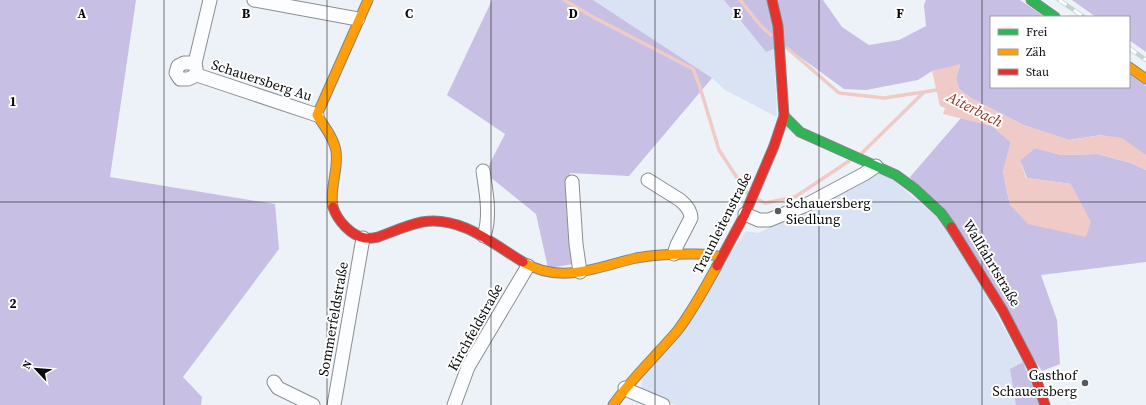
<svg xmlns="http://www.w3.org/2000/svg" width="1146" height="405" font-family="'Source Serif 4',serif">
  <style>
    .farmland { fill: #d9e3f4 }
    .forest { fill: #c7bfe4 }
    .water { fill: #f0cac6 }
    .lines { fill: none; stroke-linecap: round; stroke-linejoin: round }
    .stream { stroke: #f0cac6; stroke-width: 3.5 }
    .street-casing { stroke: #8b8e91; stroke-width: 15 }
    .fast-casing { stroke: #828587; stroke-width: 11 }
    .slow-casing { stroke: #828587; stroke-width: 11 }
    .jam-casing { stroke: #828587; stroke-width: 11 }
    .street { stroke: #fcfdfe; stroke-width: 13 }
    .fast { stroke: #30b455; stroke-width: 9 }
    .slow { stroke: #ff9f0a; stroke-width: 9 }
    .jam { stroke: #e5322d; stroke-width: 9 }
    .rail-casing { stroke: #c3d3d0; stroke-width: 4.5 }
    .rail { stroke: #fff; stroke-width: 3; stroke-dasharray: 9; stroke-linecap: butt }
    .grid { fill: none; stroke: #090909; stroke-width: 1; stroke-opacity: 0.55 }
    .poi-dot { fill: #585b5d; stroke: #fff; stroke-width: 1.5 }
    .labels { text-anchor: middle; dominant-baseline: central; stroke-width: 4; stroke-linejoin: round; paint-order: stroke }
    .street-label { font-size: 14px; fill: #090909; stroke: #fff }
    .poi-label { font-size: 14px; fill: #090909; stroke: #fff; text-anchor: start }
    .water-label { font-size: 15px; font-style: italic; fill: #90351e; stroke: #fff }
    .grid-label { font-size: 13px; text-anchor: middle; font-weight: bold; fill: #090909; stroke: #fff; stroke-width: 4; stroke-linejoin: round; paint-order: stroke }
  </style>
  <rect width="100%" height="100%" fill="#ecf2f8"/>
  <g class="farmland">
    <polygon points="593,0 724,0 766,52 774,49 777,117 725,90 712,78"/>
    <polygon points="883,172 947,225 1023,362 1010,369 1016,405 676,405 643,393 641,388 642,379 746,231 758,233 786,220 839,191"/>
  </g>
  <g class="forest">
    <polygon points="0,0 136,0 110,177 275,204 279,249 183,377 202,397 201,405 0,405"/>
    <polygon points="492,0 593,0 712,78 629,176 570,173 574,264 548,268 536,214 485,173 505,134 447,95"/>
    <polygon points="724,0 823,0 842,27 869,45 899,40 926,26 924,5 926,0 1020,0 1045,17 991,17 991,87 1129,87 1129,74 1146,86 1146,155 1101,135 1069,140 1023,125 971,98 959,89 956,78 960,65 932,71 918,80 866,90 844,89 789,49 774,49 766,52"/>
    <polygon points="1072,0 1146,0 1146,52 1129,40 1129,17 1096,17"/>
    <polygon points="961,118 992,126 1011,142 1003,172 1010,205 1071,184 1027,178 1020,160 1035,148 1061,155 1098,154 1131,163 1146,170 1146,262 1041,275 1057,320 1060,364 1042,371 910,177"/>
    <polygon points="1023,362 1040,405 1016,405 1010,369"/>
  </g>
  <polygon class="water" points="960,64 956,78 959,89 971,98 1023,125 1069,140 1101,135 1122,138 1146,155 1146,170 1131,163 1099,154 1061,155 1035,148 1020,160 1026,178 1071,184 1091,222 1086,237 1028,224 1010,205 1003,172 1011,142 992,126 943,114 945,108 940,106 932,71"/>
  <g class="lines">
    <g class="stream">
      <polyline points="564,0 595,18 693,69 699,84 719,150 747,193"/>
      <polyline points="740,0 761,26 771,35"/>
      <polyline points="787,48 839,93 884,98 937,90 941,92"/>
      <polyline points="862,153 923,93"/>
      <polyline points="757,199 765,203 795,197 849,161"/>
    </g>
    <g class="street-casing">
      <g id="street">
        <polyline points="210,0 195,63 197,75 317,115"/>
        <polyline points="254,0 358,19"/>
        <polyline points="195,63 184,63 178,66 176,73 180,79 188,79 197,75"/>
        <path d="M483,171C486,191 491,216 484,236"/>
        <path d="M648,180L680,200C686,205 691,211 691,218L677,245L674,254"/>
        <polyline points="572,182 576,244 580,272"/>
        <polyline points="745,214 759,220 769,220 806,205 864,174 876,166"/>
        <polyline points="274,382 278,388 313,405"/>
        <polyline points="625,388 632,392 663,405"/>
        <polyline points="334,405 363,238"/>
        <polyline points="454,405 468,367 528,266"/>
      </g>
    </g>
    <g class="fast-casing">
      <g id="fast">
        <polyline points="1031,0 1055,17"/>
        <polyline points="784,116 800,132 896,175 915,189 941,213 951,227"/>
      </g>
    </g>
    <g class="slow-casing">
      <g id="slow">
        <polyline points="1129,67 1146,79"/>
        <path d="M333,207C329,188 339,170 336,151C334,138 324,126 317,115L368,0"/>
        <path d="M523,262C561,285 597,267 636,258C653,255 670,254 688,254C699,254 710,253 721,257"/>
        <path d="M613,405C632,378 657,355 678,330C693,310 705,288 717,266"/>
      </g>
    </g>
    <g class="jam-casing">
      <g id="jam">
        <path d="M333,207C337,220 351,236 365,238C369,239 373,238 378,237C392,232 407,225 422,222C460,215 493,244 523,262"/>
        <polyline points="951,227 1003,311 1032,367 1045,405"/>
        <polyline points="717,266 745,214 774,146 784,116 778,26 772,0"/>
      </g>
    </g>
    <use href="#street" class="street"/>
    <use href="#fast" class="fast"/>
    <use href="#slow" class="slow"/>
    <use href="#jam" class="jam"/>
    <g class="rail-casing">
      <g id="rail">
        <polyline points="1059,0 1084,17"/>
        <polyline points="1129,48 1146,60"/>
      </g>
    </g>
    <use href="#rail" class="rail"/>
  </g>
  <path class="grid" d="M164,0V405M327,0V405M491,0V405M655,0V405M819,0V405M982,0V405M0,202H1146"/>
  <g class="poi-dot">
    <circle cx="778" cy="211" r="4"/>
    <circle cx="1085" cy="383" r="4"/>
  </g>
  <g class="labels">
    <g class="street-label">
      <text transform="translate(262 80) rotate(18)">Schauersberg Au</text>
      <text transform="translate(722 223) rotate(-63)">Traunleitenstraße</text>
      <text transform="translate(992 263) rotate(59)">Wallfahrtstraße</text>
      <text transform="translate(333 319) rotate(-80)">Sommerfeldstraße</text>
      <text transform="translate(475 327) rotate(-61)">Kirchfeldstraße</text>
    </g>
    <g class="poi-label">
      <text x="786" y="203">Schauersberg<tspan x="786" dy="16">Siedlung</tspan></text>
      <text x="1077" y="375" text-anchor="end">Gasthof<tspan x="1077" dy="16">Schauersberg</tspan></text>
    </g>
    <g class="water-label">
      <text transform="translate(975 109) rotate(27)">Aiterbach</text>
    </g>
  </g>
  <g class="grid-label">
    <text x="82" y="18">A</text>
    <text x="246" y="18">B</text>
    <text x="409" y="18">C</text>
    <text x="573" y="18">D</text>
    <text x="737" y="18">E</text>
    <text x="900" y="18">F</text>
    <text x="13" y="106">1</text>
    <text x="13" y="308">2</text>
  </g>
  <rect x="990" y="16" width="140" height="72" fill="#ffffff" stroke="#9d9d9d"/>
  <rect x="998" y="29" width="20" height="6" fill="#30b455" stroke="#9d9d9d"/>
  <text x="1026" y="36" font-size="12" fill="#090909">Frei</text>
  <rect x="998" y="49" width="20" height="6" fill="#ff9f0a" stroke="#9d9d9d"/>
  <text x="1026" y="56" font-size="12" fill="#090909">Zäh</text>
  <rect x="998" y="69" width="20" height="6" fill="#e5322d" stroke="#9d9d9d"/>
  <text x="1026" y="76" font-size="12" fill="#090909">Stau</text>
  <g transform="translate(36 369) rotate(296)" stroke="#ffffff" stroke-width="3" paint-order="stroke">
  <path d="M0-3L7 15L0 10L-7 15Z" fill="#090909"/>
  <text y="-6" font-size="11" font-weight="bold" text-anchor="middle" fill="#090909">N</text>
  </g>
</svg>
